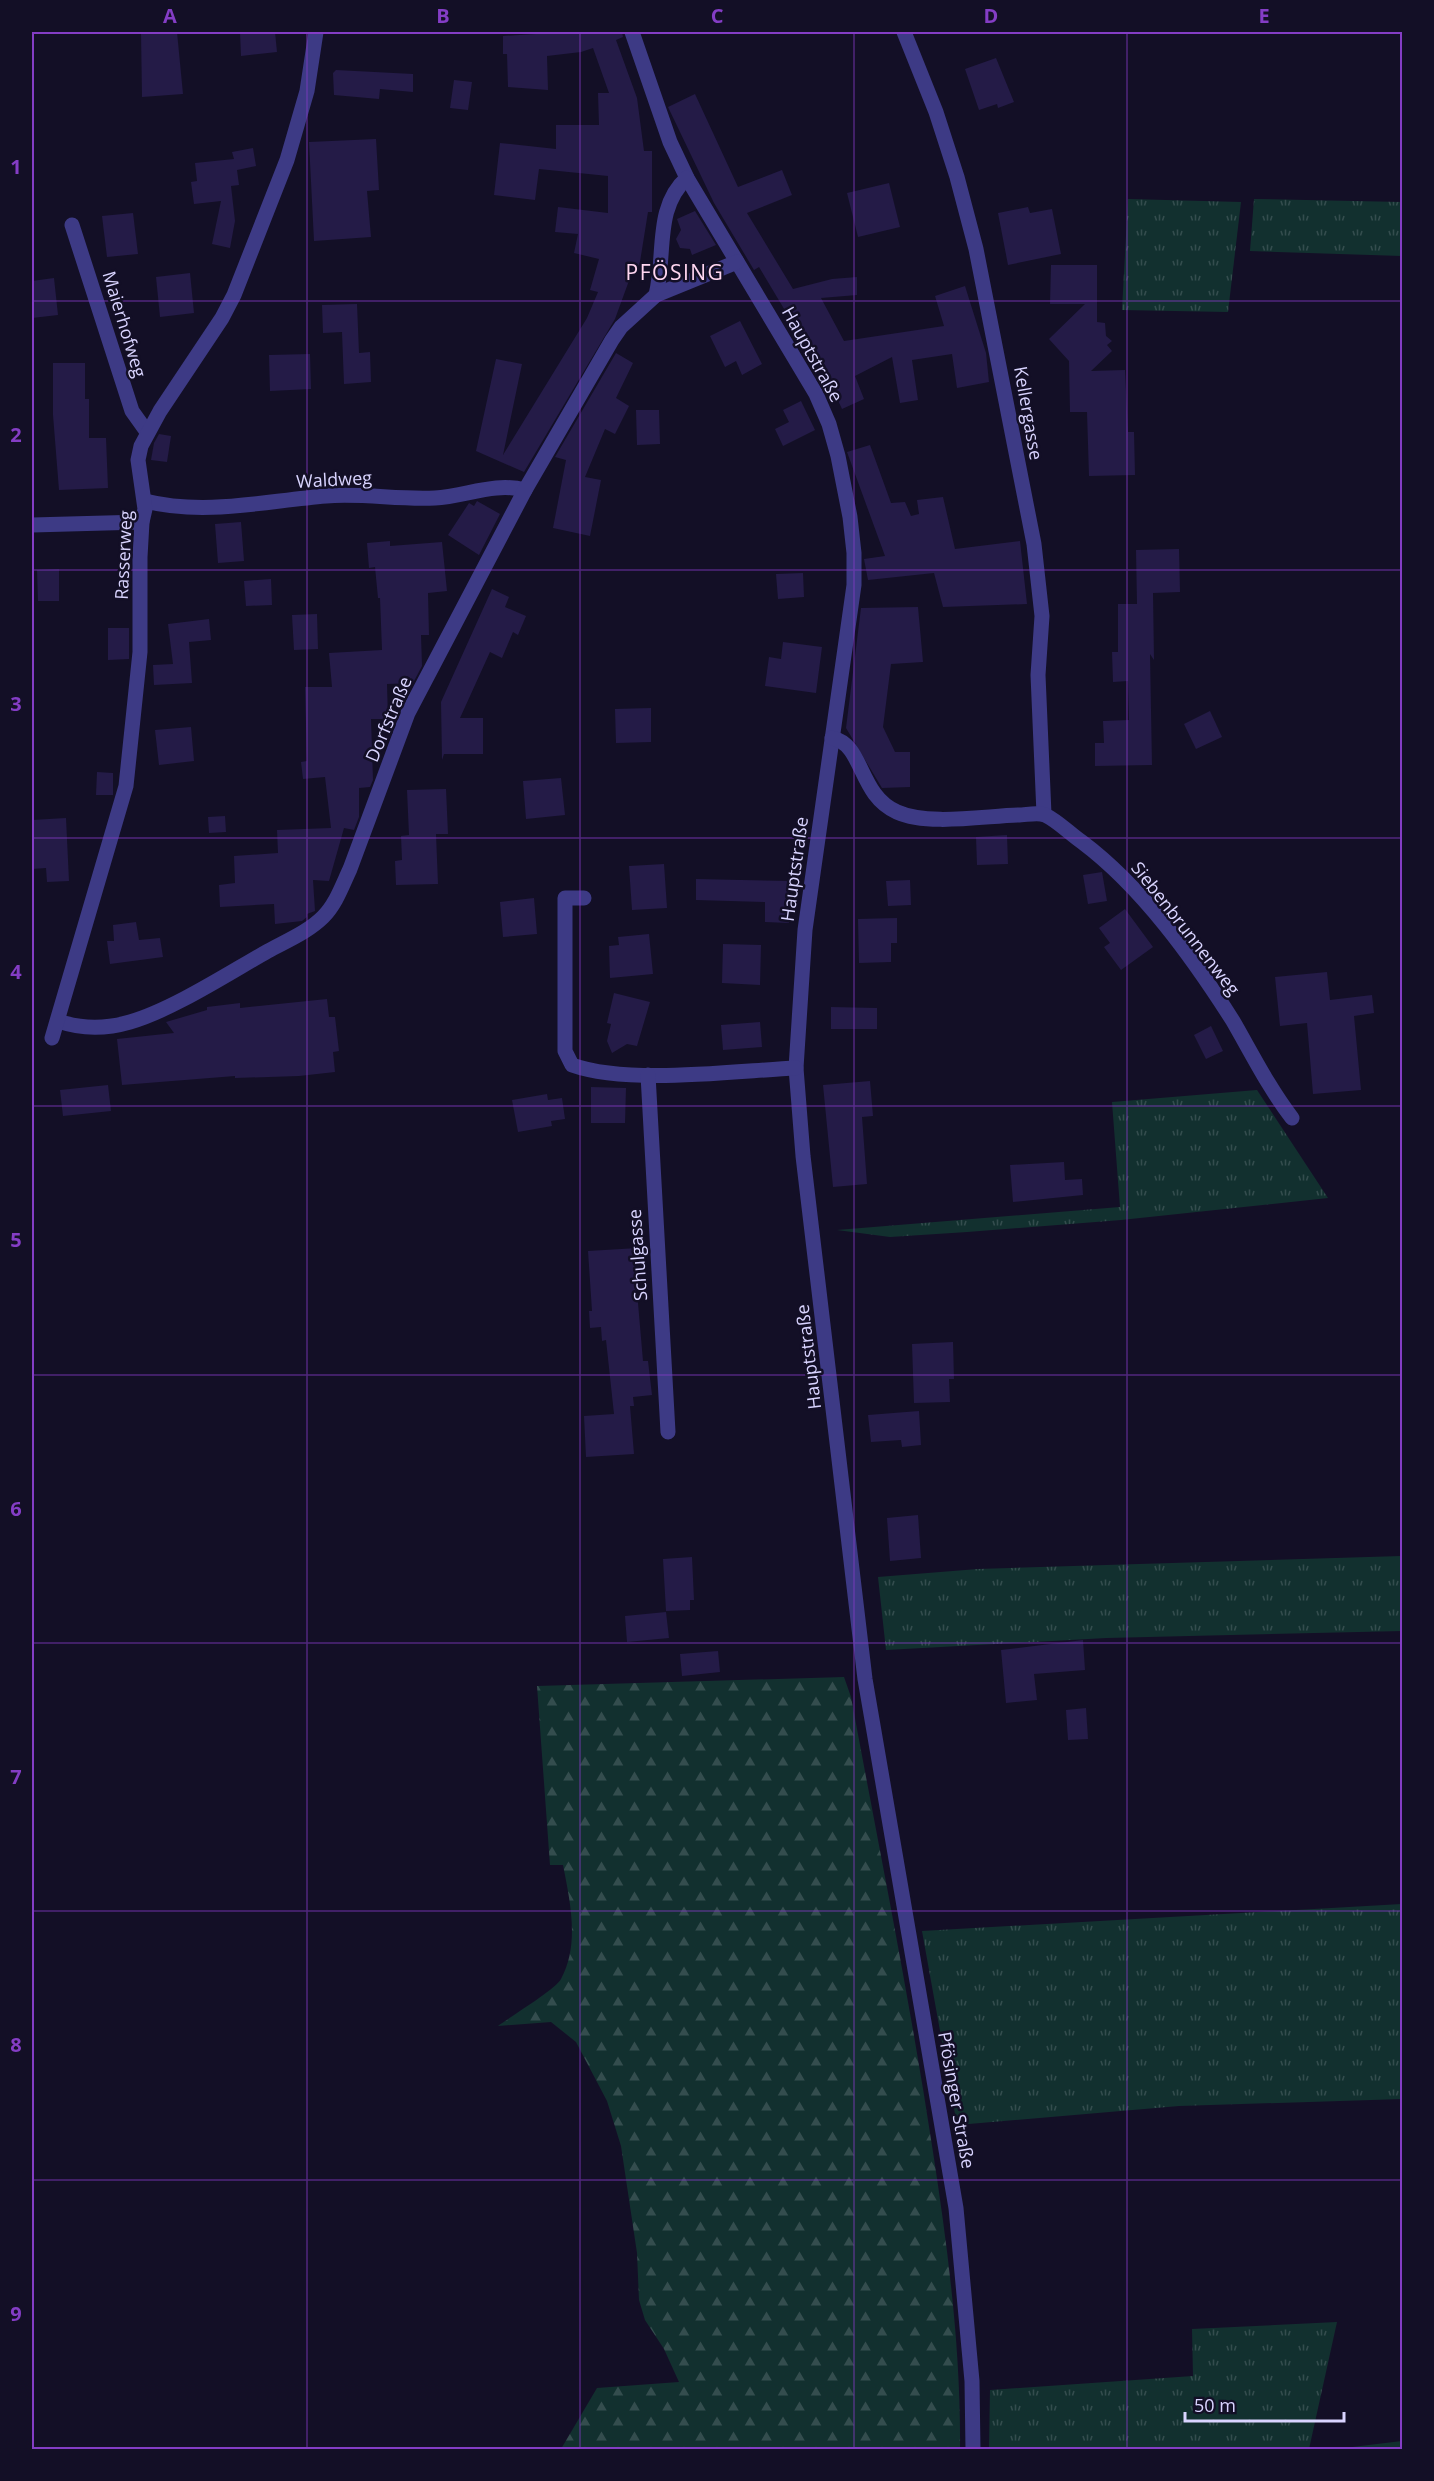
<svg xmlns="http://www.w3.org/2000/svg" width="1434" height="2481" font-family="'Open Sans',sans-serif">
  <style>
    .grass { fill: url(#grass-tufts) }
    .forest { fill: url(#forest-firs) }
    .building { fill: #241b47 }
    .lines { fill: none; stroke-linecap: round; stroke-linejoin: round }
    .minor { stroke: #3d3a85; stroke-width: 15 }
    .grid { fill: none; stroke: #843dc5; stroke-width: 1.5; stroke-opacity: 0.55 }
    .labels { text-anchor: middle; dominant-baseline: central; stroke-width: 5; stroke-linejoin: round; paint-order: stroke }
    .street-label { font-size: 18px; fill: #d9d4ff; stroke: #130f26 }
    .quarter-label { font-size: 21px; letter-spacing: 1.5px; fill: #ffd6f0; stroke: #130f26 }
    .neatline { fill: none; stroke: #843dc5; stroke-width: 2 }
    .grid-label { font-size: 20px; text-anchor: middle; font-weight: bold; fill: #843dc5 }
  </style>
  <defs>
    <pattern id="grass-tufts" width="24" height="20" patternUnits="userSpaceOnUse" patternTransform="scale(1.5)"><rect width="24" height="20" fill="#12302f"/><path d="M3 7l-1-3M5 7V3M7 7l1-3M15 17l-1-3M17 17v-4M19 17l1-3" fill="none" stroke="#344d4e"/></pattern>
    <pattern id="forest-firs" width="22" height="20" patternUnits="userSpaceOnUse" patternTransform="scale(1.5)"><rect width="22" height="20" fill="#12302f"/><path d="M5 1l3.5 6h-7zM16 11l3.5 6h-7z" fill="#344d4e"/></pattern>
  </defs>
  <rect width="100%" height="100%" fill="#130f26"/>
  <g class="grass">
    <polygon points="1128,199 1241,202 1228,312 1122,310"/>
    <polygon points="1254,199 1402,202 1402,256 1250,251"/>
    <polygon points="1257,1090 1328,1198 1121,1220 967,1232 890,1237 837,1230 1120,1207 1112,1102"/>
    <polygon points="1402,1556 1402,1631 1106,1638 886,1650 878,1577 978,1569"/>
    <polygon points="1402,1904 1402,2099 1179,2106 957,2125 922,1931"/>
    <polygon points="1337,2322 1309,2449 989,2449 990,2390 1193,2376 1192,2329"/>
    <polygon points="1402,2441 1402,2449 1336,2449"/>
  </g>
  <path class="forest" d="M844,1677L851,1697C879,1848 910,2000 933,2152C948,2250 961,2350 960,2449H561L597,2388L679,2382L664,2349L645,2320L639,2300L637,2253L621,2146L607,2101L576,2042L551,2022L498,2026C510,2017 556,1989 561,1979C580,1944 570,1901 563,1865H550L537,1686Z"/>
  <g class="building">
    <polygon points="141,32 177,32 183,94 142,97"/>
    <polygon points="240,32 275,32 277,52 241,56"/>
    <polygon points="567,32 622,32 623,37 616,40 637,98 644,151 652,151 652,212 648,212 639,268 634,267 615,319 524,472 476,451 496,359 522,364 503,455 587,318 598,292 590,290 599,259 574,253 578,234 555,232 558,207 608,213 608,176 539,169 535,200 494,195 500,143 556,149 556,125 599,125 598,93 609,93 593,48 581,52 547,56 548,90 508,87 507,54 503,54 503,36"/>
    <polygon points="996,58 1014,102 998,108 997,104 979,110 965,69"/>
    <polygon points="336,70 413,74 413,92 380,89 379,99 334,95 333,73"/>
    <polygon points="454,80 472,82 468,110 450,108"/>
    <polygon points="695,94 738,187 782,170 792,195 747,213 793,289 832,279 857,277 857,295 821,298 844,341 944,326 935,296 965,286 986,353 989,382 957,388 952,354 912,360 918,400 900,403 892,357 855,376 864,399 842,409 813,347 808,349 759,267 754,270 714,203 668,107"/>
    <polygon points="376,139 379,190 367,191 371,237 314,241 309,142"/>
    <polygon points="253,148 256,166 237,170 239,185 231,186 235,221 230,248 212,244 221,201 194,204 191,182 197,181 195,163 234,159 232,152"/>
    <polygon points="889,183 900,227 858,237 847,193"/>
    <polygon points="1028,207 1030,213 1052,209 1061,254 1008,265 998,213"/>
    <polygon points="695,211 716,245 692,255 690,249 680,248 676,239 681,230 677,219"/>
    <polygon points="133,213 138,254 107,257 102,216"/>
    <polygon points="1051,265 1097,265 1097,322 1105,323 1106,336 1112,341 1107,345 1112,351 1091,371 1125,370 1128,432 1134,432 1135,475 1089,476 1087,412 1070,412 1069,361 1049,339 1085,304 1050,304"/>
    <polygon points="190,273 194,313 160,317 156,277"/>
    <polygon points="54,278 58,315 32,318 32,281"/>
    <polygon points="357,304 359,353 370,352 371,382 344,384 342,332 323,333 322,305"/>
    <polygon points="740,321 762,364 742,375 736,361 725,367 710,336"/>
    <polygon points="616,353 633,363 616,398 629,406 615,434 605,429 585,477 601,480 590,536 553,528 566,460 555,457"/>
    <polygon points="310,354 311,389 270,391 269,355"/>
    <polygon points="53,363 85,363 85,399 89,399 89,438 106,438 108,488 59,490 53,415"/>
    <polygon points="801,401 815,430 783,446 775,429 789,422 783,410"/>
    <polygon points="636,410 659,410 660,444 637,445"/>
    <polygon points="159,434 171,436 167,462 151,460 154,443"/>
    <polygon points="870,445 891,503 905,502 911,516 919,514 917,500 943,497 955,549 1020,541 1027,604 943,607 934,573 868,580 864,559 885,556 847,452"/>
    <polygon points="477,501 500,514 479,555 448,535 469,503 474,506"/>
    <polygon points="241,522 244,561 218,563 215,524"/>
    <polygon points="390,541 390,546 442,542 447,591 428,593 429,635 421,635 422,666 413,683 387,684 388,719 371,719 373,780 370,787 359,788 359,817 354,830 344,828 329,881 313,880 315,911 307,914 307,917 302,921 275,924 274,904 220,907 219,885 235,883 234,856 278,853 277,830 331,828 325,777 303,779 301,762 307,761 305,687 332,687 329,653 382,650 380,598 378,598 375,567 369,568 367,543"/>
    <polygon points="1179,549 1180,592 1153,593 1154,660 1150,654 1152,765 1095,766 1095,743 1104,743 1103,721 1129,720 1128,681 1113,682 1112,652 1118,652 1118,604 1137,604 1136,550"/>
    <polygon points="59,569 59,601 38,601 37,570"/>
    <polygon points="803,573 804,597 778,599 776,574"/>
    <polygon points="271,579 272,605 246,606 244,581"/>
    <polygon points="492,589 509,597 505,607 526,616 518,635 513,632 502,658 490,652 460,718 483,718 483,754 444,754 442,760 441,702"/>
    <polygon points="918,607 923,662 891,664 883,727 895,752 910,752 910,787 882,788 846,728 861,608"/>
    <polygon points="317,614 318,649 294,650 292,615"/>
    <polygon points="209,619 211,640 189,642 192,683 154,685 153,665 173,664 168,624"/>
    <polygon points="108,628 129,628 129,659 108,660"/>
    <polygon points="783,642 822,647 816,693 765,686 769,657 781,659"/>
    <polygon points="651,708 651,742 616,743 615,709"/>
    <polygon points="1210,711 1222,737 1196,749 1184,724"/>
    <polygon points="191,727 194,761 159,765 155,730"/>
    <polygon points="97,772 113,773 113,795 96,795"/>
    <polygon points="561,778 565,815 526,819 523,781"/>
    <polygon points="446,789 448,834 436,834 438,884 396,885 395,861 402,860 401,836 409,835 407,790"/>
    <polygon points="225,816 226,832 209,833 208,817"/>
    <polygon points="66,818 69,881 47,882 46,868 32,869 32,820"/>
    <polygon points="1007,835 1008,864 977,865 976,837"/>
    <polygon points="664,864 667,908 632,910 629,866"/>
    <polygon points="1102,872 1107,901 1088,904 1083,875"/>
    <polygon points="696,879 790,881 789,923 765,922 765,902 696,900"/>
    <polygon points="910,880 911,905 888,906 886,881"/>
    <polygon points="534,898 537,934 503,937 500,902"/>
    <polygon points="1125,909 1153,947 1121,970 1104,947 1110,943 1099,928"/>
    <polygon points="897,918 897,943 891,943 891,962 859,963 858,919"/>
    <polygon points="136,922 139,940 160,938 163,957 110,964 107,941 114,941 113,925"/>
    <polygon points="649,934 653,974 610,978 609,946 619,945 618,937"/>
    <polygon points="723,944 761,945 760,985 722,983"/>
    <polygon points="1327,972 1330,1000 1372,995 1374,1013 1354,1016 1361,1090 1313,1094 1307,1023 1280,1026 1275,977"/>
    <polygon points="614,993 650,1002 637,1046 627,1044 612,1053 607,1041 611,1024 607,1023"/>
    <polygon points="327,999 329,1017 335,1017 339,1051 333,1052 335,1072 299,1076 235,1078 235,1076 122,1085 117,1039 174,1033 166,1022 207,1010 207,1007 240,1003 240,1008"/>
    <polygon points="831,1007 877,1008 877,1029 831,1029"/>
    <polygon points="760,1022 762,1047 723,1050 721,1025"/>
    <polygon points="1211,1026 1223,1051 1206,1059 1194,1035"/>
    <polygon points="870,1081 873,1116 862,1117 867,1184 833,1187 823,1085"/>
    <polygon points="108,1085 111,1111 63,1116 60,1090"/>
    <polygon points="591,1087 626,1088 625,1123 591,1123"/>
    <polygon points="547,1094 548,1100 562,1098 565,1119 551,1121 552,1126 518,1132 512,1100"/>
    <polygon points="1064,1162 1065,1180 1082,1179 1083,1195 1013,1202 1010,1165"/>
    <polygon points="638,1248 640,1280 636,1280 643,1361 648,1361 652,1395 633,1397 634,1406 630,1406 634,1454 586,1457 584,1416 614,1414 606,1340 602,1341 601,1327 590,1328 589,1311 592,1311 588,1251"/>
    <polygon points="953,1342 954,1379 949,1379 950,1402 914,1403 912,1344"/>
    <polygon points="919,1411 921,1445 902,1447 901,1440 871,1442 868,1415"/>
    <polygon points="918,1515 921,1558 890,1561 887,1518"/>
    <polygon points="692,1557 694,1600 690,1600 690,1610 666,1611 663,1559"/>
    <polygon points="666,1612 669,1638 627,1642 625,1616"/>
    <polygon points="1083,1640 1085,1670 1034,1674 1037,1700 1006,1703 1001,1650"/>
    <polygon points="718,1651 720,1672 682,1676 680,1654"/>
    <polygon points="1086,1708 1088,1739 1068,1740 1066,1710"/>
  </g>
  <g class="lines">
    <g class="minor">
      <polyline points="632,32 670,142 687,178 816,394 829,424 838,456 850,517 854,553 854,585 805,930 796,1068 803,1156 865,1679 956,2208 972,2381 973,2450"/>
      <polyline points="904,32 936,112 957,177 976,249 1034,544 1042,616 1038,675 1044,814"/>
      <polyline points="72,225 132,411 147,432"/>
      <path d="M656,295C666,255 654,207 687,178"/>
      <path d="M145,501C205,516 265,501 326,496C363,493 399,500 435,498C466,496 495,482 525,490"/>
      <polyline points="32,525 142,522"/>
      <path d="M832,738C864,744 858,795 897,812C928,826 984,816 1018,815C1026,815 1038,812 1045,815C1058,821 1070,834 1082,842C1142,887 1193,958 1233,1021C1252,1054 1269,1088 1292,1118"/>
      <path d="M584,898H565V1051L572,1065C628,1085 734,1071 796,1068"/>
      <path d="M58,1021C81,1029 106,1029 130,1022C172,1010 229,973 268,951C286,941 308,932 323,917C336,904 342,886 350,869L408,713L525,490L612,340L621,327L656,295L737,262"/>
      <polyline points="52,1038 126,786 140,652 140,557 142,522 145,509 138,460 141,446 160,411 222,318 234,295 287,160 307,91 316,32"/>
      <polyline points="648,1075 668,1432"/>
    </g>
  </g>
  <path class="grid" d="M307,32V2450M580,32V2450M854,32V2450M1127,32V2450M32,301H1402M32,570H1402M32,838H1402M32,1106H1402M32,1375H1402M32,1643H1402M32,1911H1402M32,2180H1402"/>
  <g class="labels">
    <g class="street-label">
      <text transform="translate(125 324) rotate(73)">Maierhofweg</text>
      <text transform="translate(813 354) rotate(61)">Hauptstraße</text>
      <text transform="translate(1029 413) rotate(80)">Kellergasse</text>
      <text transform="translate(334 479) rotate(-3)">Waldweg</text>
      <text transform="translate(123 555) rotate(-87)">Rasserweg</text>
      <text transform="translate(388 719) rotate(-67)">Dorfstraße</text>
      <text transform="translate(794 869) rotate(-82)">Hauptstraße</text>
      <text transform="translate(1186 928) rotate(52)">Siebenbrunnenweg</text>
      <text transform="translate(637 1255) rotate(-94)">Schulgasse</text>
      <text transform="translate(808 1357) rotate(-97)">Hauptstraße</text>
      <text transform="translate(957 2100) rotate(80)">Pfösinger Straße</text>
    </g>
    <g class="quarter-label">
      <text x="675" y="272">PFÖSING</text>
    </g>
  </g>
  <rect width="1434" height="2481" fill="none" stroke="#130f26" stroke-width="66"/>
  <path d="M1185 2412v9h159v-9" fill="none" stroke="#d9d4ff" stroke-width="3"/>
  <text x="1194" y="2412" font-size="18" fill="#d9d4ff" stroke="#130f26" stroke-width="4.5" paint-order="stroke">50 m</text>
  <rect x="33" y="33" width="1368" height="2415" class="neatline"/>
  <g class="grid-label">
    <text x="170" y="23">A</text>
    <text x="443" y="23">B</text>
    <text x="717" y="23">C</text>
    <text x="991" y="23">D</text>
    <text x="1264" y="23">E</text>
    <text x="16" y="174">1</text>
    <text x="16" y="442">2</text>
    <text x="16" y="711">3</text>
    <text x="16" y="979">4</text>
    <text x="16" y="1247">5</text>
    <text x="16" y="1516">6</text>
    <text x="16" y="1784">7</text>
    <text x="16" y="2052">8</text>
    <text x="16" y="2321">9</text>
  </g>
</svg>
